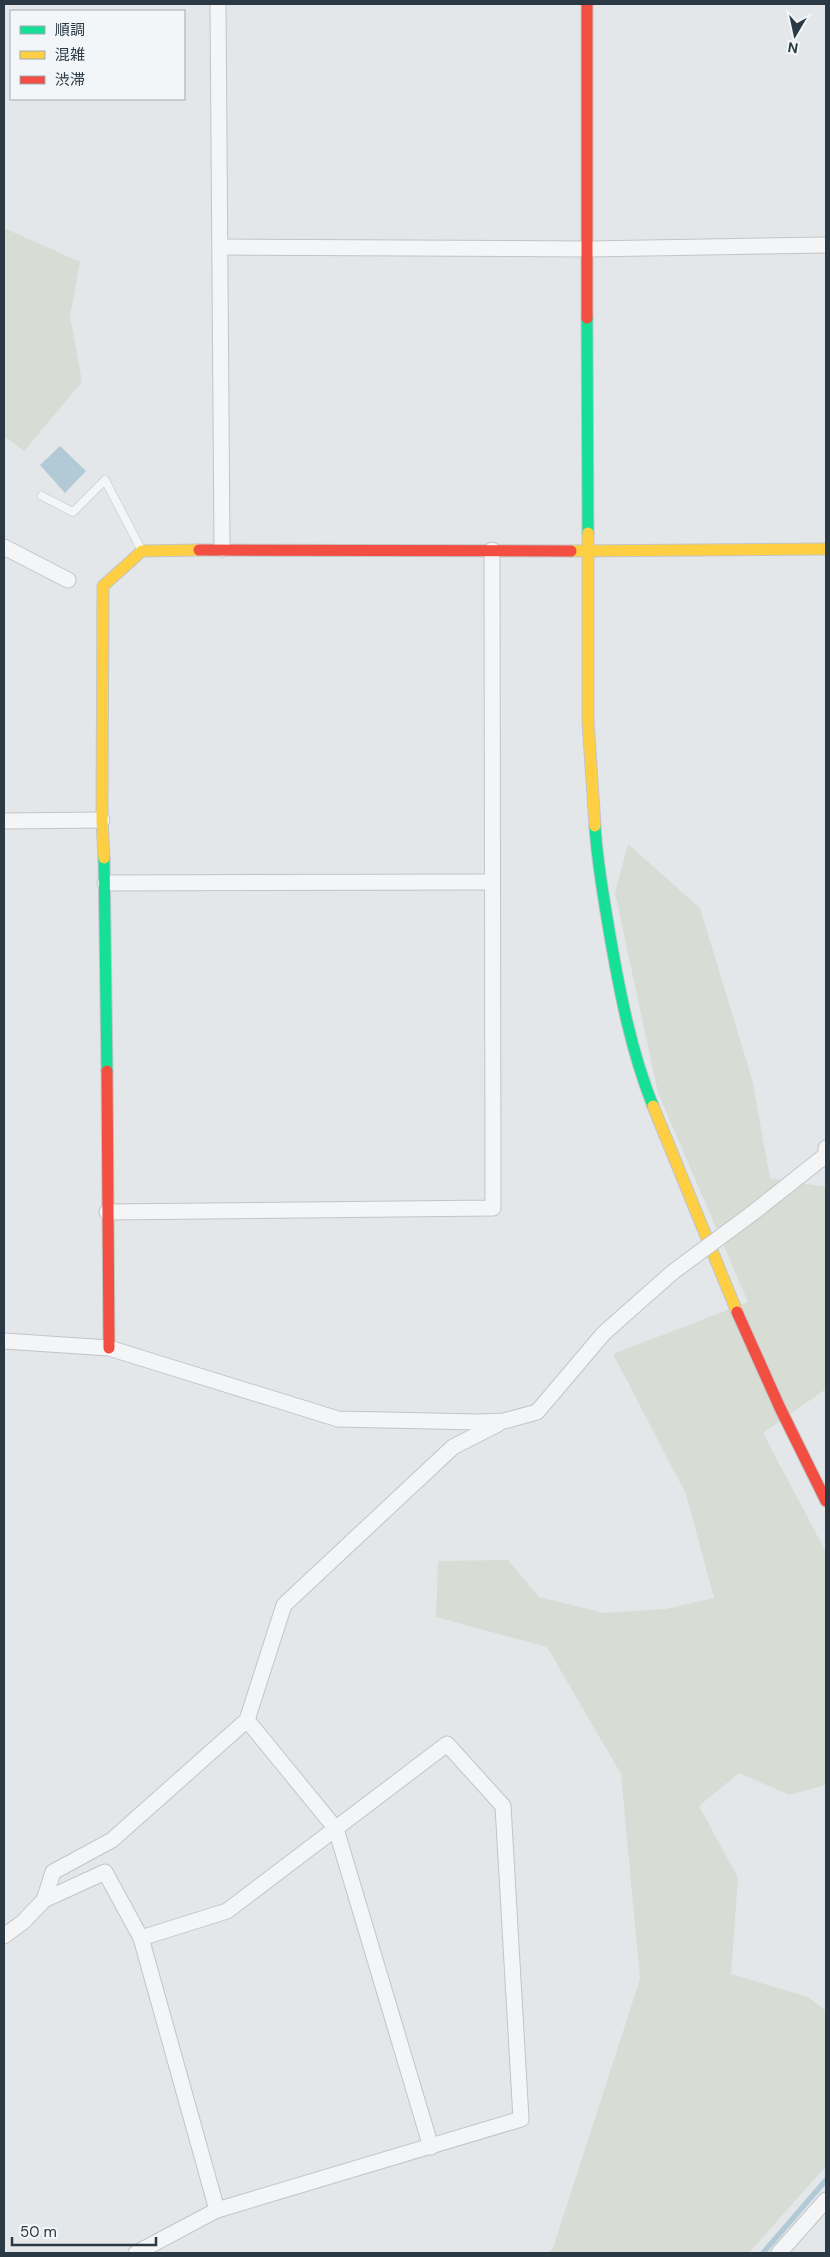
<svg xmlns="http://www.w3.org/2000/svg" width="830" height="2257" font-family="'DM Sans','Noto Sans JP',sans-serif">
  <style>
    .green { fill: #d7ddd4 }
    .water { fill: #b2cad5 }
    .lines { fill: none; stroke-linecap: round; stroke-linejoin: round }
    .stream { stroke: #b2cad5; stroke-width: 5.5 }
    .lane-casing { stroke: #c2c5c7; stroke-width: 9 }
    .street-casing { stroke: #c2c5c7; stroke-width: 17 }
    .fast-casing { stroke: #c2c5c7; stroke-width: 13 }
    .slow-casing { stroke: #c2c5c7; stroke-width: 13 }
    .jam-casing { stroke: #c2c5c7; stroke-width: 13 }
    .lane { stroke: #f3f5f6; stroke-width: 8 }
    .street { stroke: #f3f5f6; stroke-width: 15 }
    .fast { stroke: #16e098; stroke-width: 11 }
    .slow { stroke: #ffcf43; stroke-width: 11 }
    .jam { stroke: #f24e42; stroke-width: 11 }
    .street-bridge-casing { stroke: #c2c5c7; stroke-width: 17; stroke-linecap: butt }
    .street-bridge { stroke: #f3f5f6; stroke-width: 15 }
  </style>
  <rect width="100%" height="100%" fill="#e4e7e9"/>
  <g class="green">
    <polygon points="4,228 80,262 70,316 82,382 24,451 4,436"/>
    <polygon points="628,844 700,908 752,1079 770,1178 826,1187 826,1389 763,1433 826,1552 826,1785 789,1795 739,1773 699,1806 738,1878 731,1974 808,1997 826,2011 826,2166 749,2253 548,2253 553,2248 640,1979 621,1774 547,1647 436,1617 438,1561 508,1560 539,1597 604,1613 666,1609 714,1598 686,1494 613,1354 748,1302 658,1093 615,893"/>
  </g>
  <polygon class="water" points="60,446 86,471 65,493 40,465"/>
  <g class="lines">
    <polyline class="stream" points="763,2253 826,2180"/>
    <g class="lane-casing">
      <polyline id="lane" points="42,496 73,512 105,480 142,551"/>
    </g>
    <g class="street-casing">
      <g id="street">
        <polyline points="218,4 222,549"/>
        <polyline points="221,247 588,249 826,245"/>
        <polyline points="4,547 68,580"/>
        <polyline points="4,821 102,820"/>
        <polyline points="105,883 491,882"/>
        <polyline points="107,1212 493,1208 492,550"/>
        <polyline points="754,1212 826,1155 826,1148"/>
        <polyline points="4,1341 109,1348 338,1419 478,1422 504,1421 537,1412 604,1333 673,1272"/>
        <polyline points="247,1720 336,1829 431,2147"/>
        <polyline points="44,1900 53,1872 112,1840 247,1720 284,1605 453,1447 498,1424"/>
        <polyline points="4,1936 23,1922 44,1900 105,1872 141,1938 217,2210"/>
        <polyline points="136,2253 217,2210 521,2119 503,1806 447,1744 227,1911 141,1938"/>
        <polyline points="779,2253 826,2200"/>
      </g>
    </g>
    <g class="fast-casing">
      <g id="fast">
        <polyline points="587,318 588,533"/>
        <path d="M595,826C597,863 604,899 610,936C620,993 631,1051 653,1106"/>
        <polyline points="104,858 107,1071"/>
      </g>
    </g>
    <g class="slow-casing">
      <g id="slow">
        <polyline points="588,533 588,721 595,826"/>
        <polyline points="571,551 826,549"/>
        <polyline points="104,858 102,820 103,586 142,551 199,550"/>
        <polyline points="653,1106 737,1312"/>
      </g>
    </g>
    <g class="jam-casing">
      <g id="jam">
        <polyline points="587,4 587,318"/>
        <polyline points="199,550 571,551"/>
        <polyline points="107,1071 109,1348"/>
        <polyline points="737,1312 780,1408 826,1501"/>
      </g>
    </g>
    <use href="#lane" class="lane"/>
    <use href="#street" class="street"/>
    <use href="#fast" class="fast"/>
    <use href="#slow" class="slow"/>
    <use href="#jam" class="jam"/>
    <g class="street-bridge-casing">
      <polyline id="street-bridge" points="673,1272 754,1212"/>
    </g>
    <use href="#street-bridge" class="street-bridge"/>
  </g>
  <rect width="830" height="2257" fill="none" stroke="#2a3944" stroke-width="10"/>
  <rect x="10" y="10" width="175" height="90" fill="#f2f6f8" stroke="#a2aab0"/>
  <rect x="20" y="26" width="25" height="8" fill="#16e098" stroke="#a2aab0"/>
  <text x="55" y="35" font-size="15" fill="#2a3944">順調</text>
  <rect x="20" y="51" width="25" height="8" fill="#ffcf43" stroke="#a2aab0"/>
  <text x="55" y="60" font-size="15" fill="#2a3944">混雑</text>
  <rect x="20" y="76" width="25" height="8" fill="#f24e42" stroke="#a2aab0"/>
  <text x="55" y="85" font-size="15" fill="#2a3944">渋滞</text>
  <g transform="translate(795 35) rotate(189)" stroke="#f2f6f8" stroke-width="4" paint-order="stroke">
  <path d="M0-4L9 19L0 12L-9 19Z" fill="#2a3944"/>
  <text y="-8" font-size="14" font-weight="bold" text-anchor="middle" fill="#2a3944">N</text>
  </g>
  <path d="M12 2237v8h144v-8" fill="none" stroke="#2a3944" stroke-width="2.5"/>
  <text x="20" y="2237" font-size="15" fill="#2a3944" stroke="#f2f6f8" stroke-width="4" paint-order="stroke">50 m</text>
</svg>
